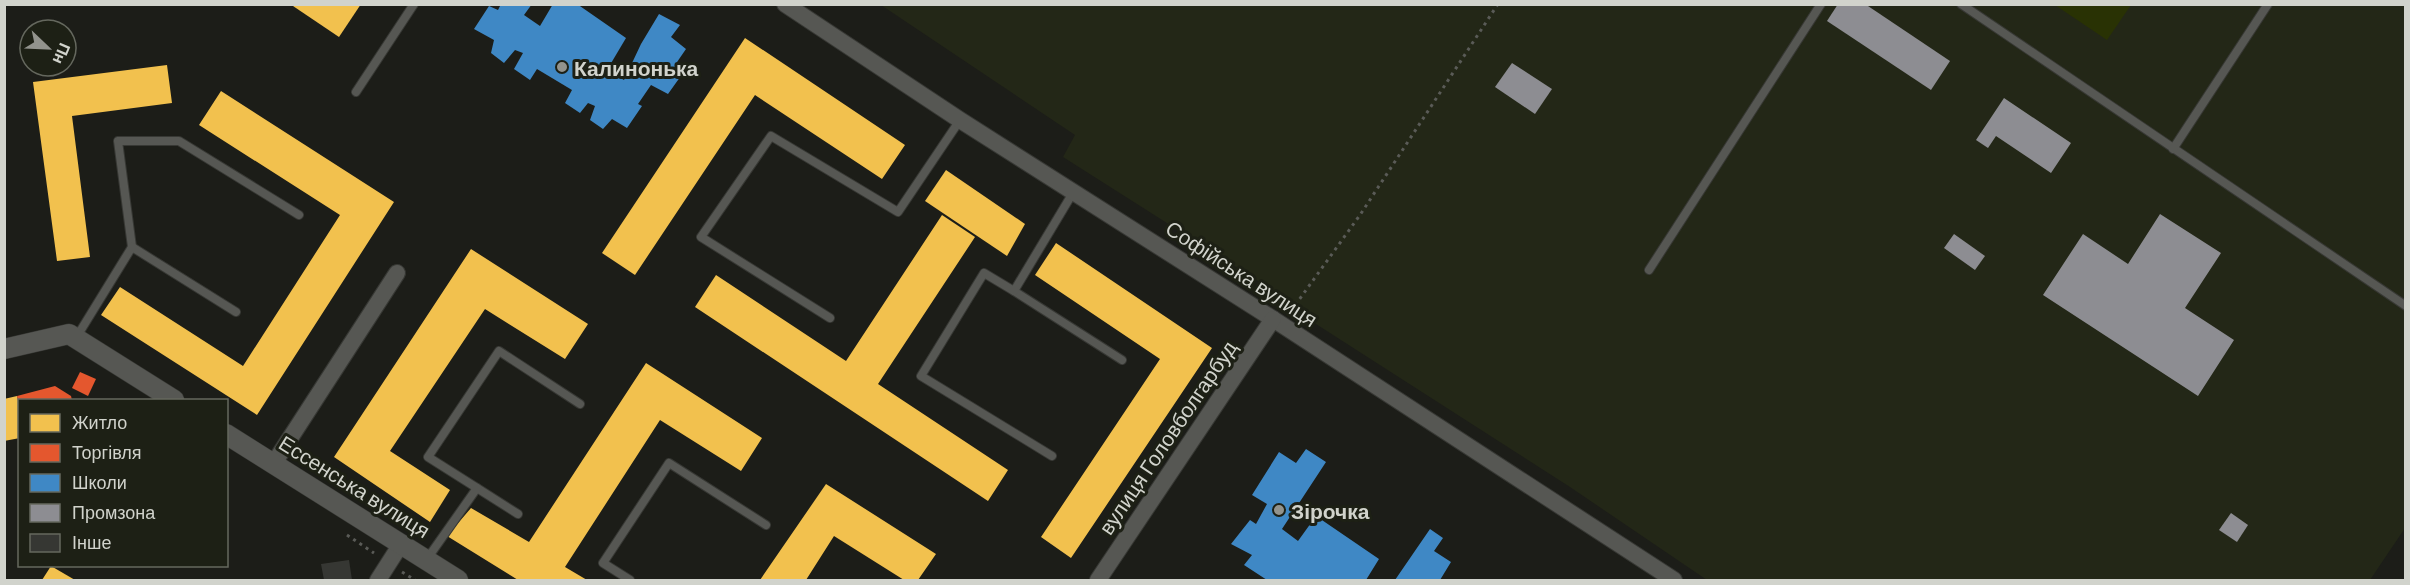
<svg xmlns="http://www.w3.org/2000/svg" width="2410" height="585" font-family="Barlow,sans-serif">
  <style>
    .built { fill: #232717 }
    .green { fill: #293204 }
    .homes { fill: #f2c14e }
    .shops { fill: #e4572e }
    .schools { fill: #3f88c5 }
    .industry { fill: #8d8d92 }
    .building { fill: #363733 }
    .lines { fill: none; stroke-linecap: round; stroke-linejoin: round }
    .service-casing { stroke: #373834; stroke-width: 10 }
    .minor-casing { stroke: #373834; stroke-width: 18 }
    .tertiary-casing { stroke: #373834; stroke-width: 21 }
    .path { stroke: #5a5b57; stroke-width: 3; stroke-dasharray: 3 4.5; stroke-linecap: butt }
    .service { stroke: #565753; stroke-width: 8 }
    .minor { stroke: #565753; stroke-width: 16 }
    .tertiary { stroke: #565753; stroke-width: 20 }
    .poi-dot { fill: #92938d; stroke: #1d2015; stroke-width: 2 }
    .labels { text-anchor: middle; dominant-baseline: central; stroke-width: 6; stroke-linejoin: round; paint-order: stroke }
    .poi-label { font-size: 21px; font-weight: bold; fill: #d1d3cc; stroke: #1d2015; text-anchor: start }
    .street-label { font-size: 21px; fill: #d1d3cc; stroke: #1d2015 }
  </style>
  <rect width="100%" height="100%" fill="#1c1d18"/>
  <polygon class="built" points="881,5 2405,5 2405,528 2370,580 1707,580 1570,487 1266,292 1263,284 1063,157 1075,135"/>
  <polygon class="green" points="2055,5 2131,5 2107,40"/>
  <g class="homes">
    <polygon points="290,4 361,4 339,37"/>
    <polygon points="745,38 905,145 882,179 755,95 635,275 602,253"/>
    <polygon points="167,65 172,103 72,116 90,257 57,261 33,82"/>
    <polygon points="221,91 394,202 257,415 101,315 120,287 243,366 340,215 199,125"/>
    <polygon points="946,170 1025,224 1007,256 925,201"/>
    <polygon points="942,215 975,237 878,384 1008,470 988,501 695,307 716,275 846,361"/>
    <polygon points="1056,243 1212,348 1071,558 1041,537 1160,359 1035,275"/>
    <polygon points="471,249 588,324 565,359 485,309 390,451 450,490 430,522 334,457"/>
    <polygon points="646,363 762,438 741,471 660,420 565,567 587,580 518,580 447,536 471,508 529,542"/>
    <polygon points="17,396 20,406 20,438 4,441 4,399"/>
    <polygon points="826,484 936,554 918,580 904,580 834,536 806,580 760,580"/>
    <polygon points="51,566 75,580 42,580"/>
  </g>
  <g class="shops">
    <polygon points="80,372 96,379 88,396 72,388"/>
    <polygon points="55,386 71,396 72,400 18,400 17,396"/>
  </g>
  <g class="schools">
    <polygon points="501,4 532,4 524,15 540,26 553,4 577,4 626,38 607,70 624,80 641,44 659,14 680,25 671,37 686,49 675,65 683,73 668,94 651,85 638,104 642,106 627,128 612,119 603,129 590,120 595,106 588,103 580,113 565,103 572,90 537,69 530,80 514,69 523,53 515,50 504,63 491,53 494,40 474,29 489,6 498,10"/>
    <polygon points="1306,449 1326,462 1282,529 1298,541 1316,516 1379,559 1366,580 1267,580 1244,565 1252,555 1231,544 1250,520 1256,524 1267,504 1252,495 1279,452 1296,463"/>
    <polygon points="1430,529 1443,538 1434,551 1451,562 1440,580 1395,580"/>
  </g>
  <g class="industry">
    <polygon points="1838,4 1865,4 1950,61 1931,90 1827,21"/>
    <polygon points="1512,63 1552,89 1535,114 1495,87"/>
    <polygon points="2004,98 2071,143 2051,173 1996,136 1988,148 1976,140"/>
    <polygon points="2160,214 2221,253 2185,308 2234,340 2198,396 2043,295 2083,234 2128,264"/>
    <polygon points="1954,234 1985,256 1975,270 1944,248"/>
    <polygon points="2231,513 2248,525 2237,542 2219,530"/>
  </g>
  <polygon class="building" points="349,560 352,580 324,580 321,564"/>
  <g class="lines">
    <g class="service-casing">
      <g id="service">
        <polyline points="1961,4 2406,306"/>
        <polyline points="356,92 414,4"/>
        <polyline points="2173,149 2268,4"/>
        <polyline points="132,247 118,141 179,141 299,215"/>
        <polyline points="1649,270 1821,4"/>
        <polyline points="1014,291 1122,360"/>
        <polyline points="830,318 701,237 771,136 898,212 960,120"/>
        <polyline points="76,338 132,247 236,312"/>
        <polyline points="1052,456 921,376 984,273 1014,291 1074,191"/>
        <polyline points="477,488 518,514"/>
        <polyline points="427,559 477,488 428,457 499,351 580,404"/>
        <polyline points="630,580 603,563 669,463 766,525"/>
      </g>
    </g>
    <g class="minor-casing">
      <g id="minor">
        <polyline points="785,4 960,120 1273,319 1674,580"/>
        <polyline points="274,463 397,273"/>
        <polyline points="378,580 401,544"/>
        <polyline points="1098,580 1273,319"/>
      </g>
    </g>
    <g class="tertiary-casing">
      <g id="tertiary">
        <polyline points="4,349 69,334 174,400"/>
        <polyline points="226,434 458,580"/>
      </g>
    </g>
    <g class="path">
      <polyline points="1291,311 1360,215 1498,4"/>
      <polyline points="347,535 374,553"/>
      <polyline points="402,572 415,580"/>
    </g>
    <use href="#service" class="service"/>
    <use href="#minor" class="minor"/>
    <use href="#tertiary" class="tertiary"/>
  </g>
  <g class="poi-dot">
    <circle cx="562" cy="67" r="6"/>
    <circle cx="1279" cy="510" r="6"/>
  </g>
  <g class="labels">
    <g class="poi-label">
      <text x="574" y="67">Калинонька</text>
      <text x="1291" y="510">Зірочка</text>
    </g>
    <g class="street-label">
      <text transform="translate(1242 273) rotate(33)">Софійська вулиця</text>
      <text transform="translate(1167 437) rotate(-56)">вулиця Головболгарбуд</text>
      <text transform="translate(355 486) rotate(32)">Ессенська вулиця</text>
    </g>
  </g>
  <rect width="2410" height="585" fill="none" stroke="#d1d3cc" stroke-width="12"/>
  <rect x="18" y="399" width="210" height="168" fill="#1d2015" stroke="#65685e" stroke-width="1.5"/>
  <rect x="30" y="414" width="30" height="18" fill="#f2c14e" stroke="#65685e" stroke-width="1.5"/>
  <text x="72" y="429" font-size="18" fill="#d1d3cc">Житло</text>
  <rect x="30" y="444" width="30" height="18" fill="#e4572e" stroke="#65685e" stroke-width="1.5"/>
  <text x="72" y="459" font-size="18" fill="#d1d3cc">Торгівля</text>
  <rect x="30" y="474" width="30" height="18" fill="#3f88c5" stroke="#65685e" stroke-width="1.5"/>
  <text x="72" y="489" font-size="18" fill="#d1d3cc">Школи</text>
  <rect x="30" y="504" width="30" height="18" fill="#8d8d92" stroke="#65685e" stroke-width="1.5"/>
  <text x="72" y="519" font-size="18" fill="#d1d3cc">Промзона</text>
  <rect x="30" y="534" width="30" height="18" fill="#363733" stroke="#65685e" stroke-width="1.5"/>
  <text x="72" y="549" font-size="18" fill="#d1d3cc">Інше</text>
  <g transform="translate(48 48) rotate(113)"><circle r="28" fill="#1d2015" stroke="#65685e" stroke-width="1.5"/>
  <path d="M0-4.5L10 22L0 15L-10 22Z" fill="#92938d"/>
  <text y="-9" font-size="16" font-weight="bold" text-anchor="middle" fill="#d1d3cc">Пн</text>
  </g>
</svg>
